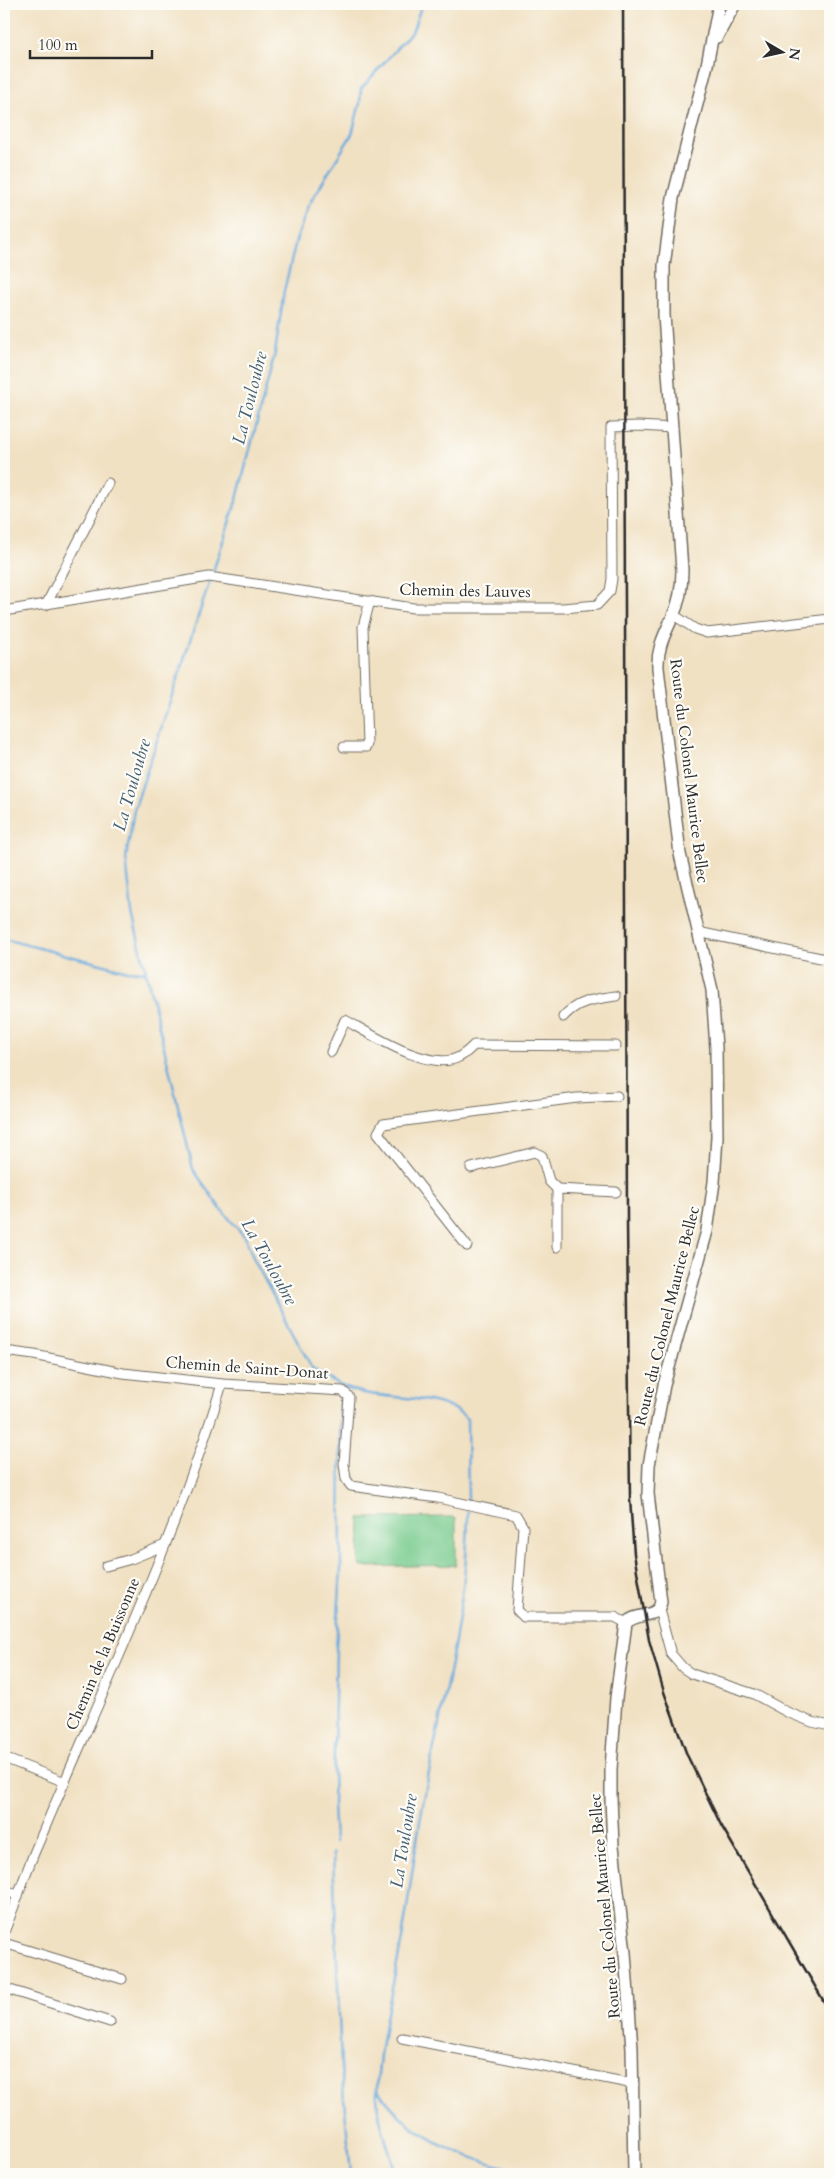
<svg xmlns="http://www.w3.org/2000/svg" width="834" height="2178" font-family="Cardo,serif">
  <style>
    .green { fill: #79cc8f; stroke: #527c5d }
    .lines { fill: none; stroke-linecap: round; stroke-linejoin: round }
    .stream { stroke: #69aadd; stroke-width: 2.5 }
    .minor-casing { stroke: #706b60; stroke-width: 11 }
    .secondary-casing { stroke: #706b60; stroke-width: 14 }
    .minor { stroke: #fff; stroke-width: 9 }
    .secondary { stroke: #fff; stroke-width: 11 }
    .rail { stroke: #2b2b2b; stroke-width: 2.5 }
    .labels { text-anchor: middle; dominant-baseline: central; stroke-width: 4.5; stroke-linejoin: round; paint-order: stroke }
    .street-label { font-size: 16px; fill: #2b2b2b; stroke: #fdfcf7 }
    .water-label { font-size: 18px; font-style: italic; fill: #445e72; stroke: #fdfcf7 }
  </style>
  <rect width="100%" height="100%" fill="#fdfcf7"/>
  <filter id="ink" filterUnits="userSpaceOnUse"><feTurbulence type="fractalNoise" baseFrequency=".02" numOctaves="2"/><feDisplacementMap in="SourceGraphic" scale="10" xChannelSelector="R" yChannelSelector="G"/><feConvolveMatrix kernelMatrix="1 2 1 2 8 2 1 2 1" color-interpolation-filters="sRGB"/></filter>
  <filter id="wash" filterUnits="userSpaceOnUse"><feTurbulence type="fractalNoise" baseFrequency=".0096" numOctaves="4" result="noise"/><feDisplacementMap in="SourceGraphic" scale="20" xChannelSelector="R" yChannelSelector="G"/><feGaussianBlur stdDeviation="1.12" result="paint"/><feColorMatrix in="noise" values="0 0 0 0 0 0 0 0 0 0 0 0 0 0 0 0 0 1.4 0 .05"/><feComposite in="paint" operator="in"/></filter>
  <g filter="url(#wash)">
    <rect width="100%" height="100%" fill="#f1e1c3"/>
    <polygon class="green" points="453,1517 456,1519 456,1565 362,1567 359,1565 360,1518"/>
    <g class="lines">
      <g class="stream">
        <path d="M422,4L413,30L361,89L360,103L352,134L308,206L296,241L284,291L275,353L237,499L134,810L126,858L132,913L193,1169L220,1208L245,1237L254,1260L312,1368C323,1376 336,1384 349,1389C383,1402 441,1391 467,1419L468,1501"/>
        <polyline points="4,939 128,971 145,972"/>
        <polyline points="335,1842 333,1805 336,1648 341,1569 340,1394"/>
        <polyline points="333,1853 341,2067 351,2174"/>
        <path d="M377,2090C387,2101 397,2115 409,2124C446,2153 489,2164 534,2174"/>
        <path d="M396,2174C389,2147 376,2118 377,2090C379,2041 392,1992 401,1944C410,1894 415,1844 425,1794C442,1700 468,1607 468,1511"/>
      </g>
    </g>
  </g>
  <g filter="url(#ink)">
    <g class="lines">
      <g class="minor-casing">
        <g id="minor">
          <polyline points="46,605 108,483"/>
          <polyline points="4,611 209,577 413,608 563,608 597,605 610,591 612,579 611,427 639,426 673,428"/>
          <polyline points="674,615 695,629 707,633 830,619"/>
          <polyline points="344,747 366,747 367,744 363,627 370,601"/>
          <polyline points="698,932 830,960"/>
          <path d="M563,1017C578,1000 595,999 616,996"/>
          <path d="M331,1052L345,1020C371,1034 430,1073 459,1057C465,1054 470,1049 474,1045L616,1046"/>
          <polyline points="471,1168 535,1152 542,1156 549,1181 557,1189"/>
          <polyline points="467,1246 378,1133 383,1124 577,1098 617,1096"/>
          <polyline points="557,1247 557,1189 616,1192"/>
          <polyline points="4,1351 34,1355 123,1373 222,1384 343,1391 349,1397 344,1464 346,1479 351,1486 438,1498 516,1515 523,1527 517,1610 524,1617 615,1617 626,1623"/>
          <polyline points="106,1566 131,1559 165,1545"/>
          <polyline points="659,1610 671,1654 683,1668 692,1674 754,1694 787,1712 812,1722 830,1726"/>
          <polyline points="4,1758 65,1782"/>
          <polyline points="4,1889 18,1896"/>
          <path d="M4,1932C16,1903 25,1873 38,1844C102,1692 174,1542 222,1384"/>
          <polyline points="4,1943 122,1979"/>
          <polyline points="4,1988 110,2022"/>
          <polyline points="402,2038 634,2084"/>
        </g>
      </g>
      <g class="secondary-casing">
        <g id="secondary">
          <polyline points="717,37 735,4"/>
          <path d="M634,2174L632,2049L625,1953L613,1846L611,1798V1769L616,1698L626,1623C636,1612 658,1619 661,1602L648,1494L649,1465L664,1385L707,1231L714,1182L717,1137L716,1048L712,990L680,854L658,668C657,647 665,634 673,616C680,601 682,586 682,570L664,315V266L673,198L707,65L719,4"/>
        </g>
      </g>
      <use href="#minor" class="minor"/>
      <use href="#secondary" class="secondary"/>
      <polyline class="rail" points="623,4 627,1221 630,1499 634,1554 649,1640 664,1692 687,1755 721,1825 830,2012"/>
    </g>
  </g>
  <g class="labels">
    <g class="street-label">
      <text transform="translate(465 591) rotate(1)">Chemin des Lauves</text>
      <text transform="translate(689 771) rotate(83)">Route du Colonel Maurice Bellec</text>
      <text transform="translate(667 1316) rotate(-76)">Route du Colonel Maurice Bellec</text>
      <text transform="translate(247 1368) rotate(4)">Chemin de Saint-Donat</text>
      <text transform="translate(103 1654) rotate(-67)">Chemin de la Buissonne</text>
      <text transform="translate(605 1906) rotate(-95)">Route du Colonel Maurice Bellec</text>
    </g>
    <g class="water-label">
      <text transform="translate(250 398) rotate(-76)">La Touloubre</text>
      <text transform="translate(132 785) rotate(-74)">La Touloubre</text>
      <text transform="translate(269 1262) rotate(61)">La Touloubre</text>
      <text transform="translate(404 1841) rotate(-81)">La Touloubre</text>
    </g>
  </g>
  <rect width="834" height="2178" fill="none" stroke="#fdfcf7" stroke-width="20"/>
  <g transform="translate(782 52) rotate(99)" stroke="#fdfcf7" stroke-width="4" paint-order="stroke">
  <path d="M0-4L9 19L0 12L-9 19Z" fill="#2b2b2b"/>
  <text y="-8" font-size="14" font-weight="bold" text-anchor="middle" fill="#2b2b2b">N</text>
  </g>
  <path d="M30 50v8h122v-8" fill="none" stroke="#2b2b2b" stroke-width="2.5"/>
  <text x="38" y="50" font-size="15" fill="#2b2b2b" stroke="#fdfcf7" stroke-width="4" paint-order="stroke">100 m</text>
</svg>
